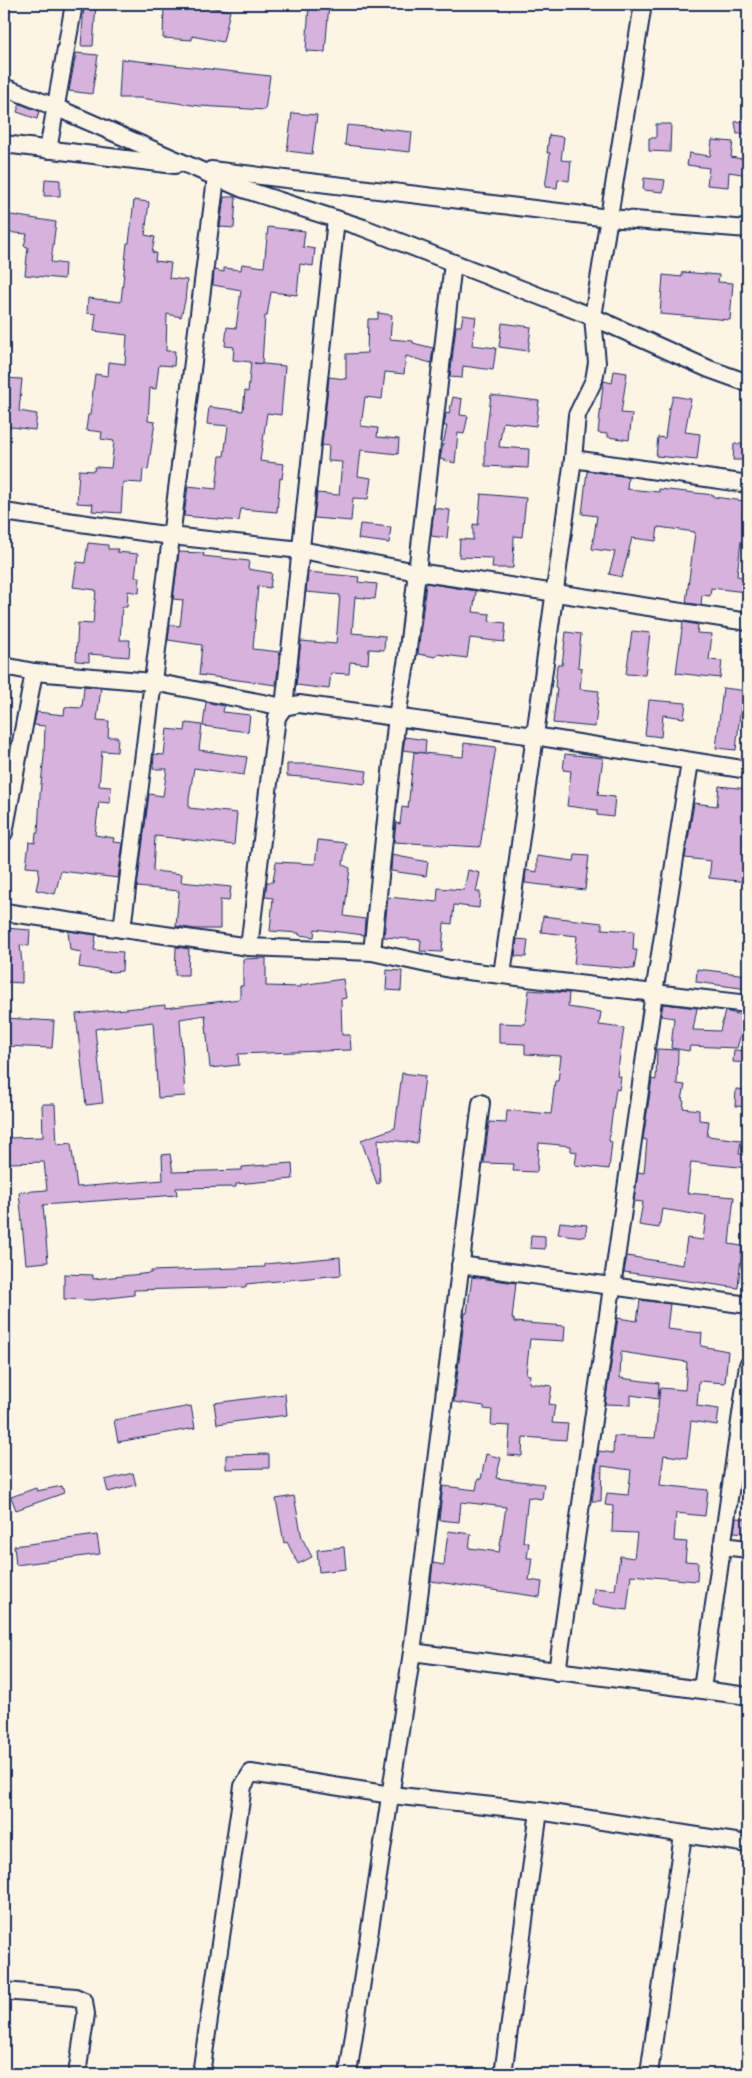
<svg xmlns="http://www.w3.org/2000/svg" width="752" height="2078" font-family="Sriracha,sans-serif">
  <style>
    .building { fill: #d6b2dc; stroke: #1b2f5e }
    .lines { fill: none; stroke-linecap: round; stroke-linejoin: round }
    .minor-casing { stroke: #1b2f5e; stroke-width: 20 }
    .minor { stroke: #fcf5e5; stroke-width: 16 }
  </style>
  <rect width="100%" height="100%" fill="#fcf5e5"/>
  <filter id="ink" filterUnits="userSpaceOnUse"><feTurbulence type="fractalNoise" baseFrequency=".02" numOctaves="2"/><feDisplacementMap in="SourceGraphic" scale="10" xChannelSelector="R" yChannelSelector="G"/><feConvolveMatrix kernelMatrix="1 2 1 2 8 2 1 2 1" color-interpolation-filters="sRGB"/></filter>
  <g filter="url(#ink)">
    <g class="building">
      <polygon points="84,4 96,4 93,46 81,46"/>
      <polygon points="184,4 205,4 204,6 230,11 223,42 192,36 192,40 163,38 164,5 184,6"/>
      <polygon points="309,4 329,4 325,52 306,51"/>
      <polygon points="76,53 98,55 92,94 69,91"/>
      <polygon points="121,59 270,76 265,110 200,106 139,98 119,98"/>
      <polygon points="20,104 39,111 37,119 17,112"/>
      <polygon points="292,113 317,115 312,154 287,151"/>
      <polygon points="748,120 748,133 737,134 735,122"/>
      <polygon points="656,124 671,124 670,152 649,151 649,138 656,138"/>
      <polygon points="347,125 412,132 410,152 345,145"/>
      <polygon points="549,135 564,137 561,160 571,161 569,181 558,179 557,188 545,187 550,153 547,153"/>
      <polygon points="712,140 733,142 731,157 748,160 748,175 729,172 728,187 707,185 709,168 687,165 689,153 710,156"/>
      <polygon points="644,178 665,180 663,192 643,190"/>
      <polygon points="45,179 60,180 60,196 44,196"/>
      <polygon points="224,197 236,197 234,228 220,227"/>
      <polygon points="134,200 149,202 145,235 155,237 152,252 156,253 155,261 171,263 169,278 187,280 185,301 181,317 167,314 166,351 175,351 174,366 159,365 156,389 150,388 148,421 155,422 148,470 143,469 142,483 123,482 121,513 92,511 93,504 77,503 79,470 94,471 95,467 111,468 114,441 101,439 102,432 86,430 88,415 90,415 95,374 108,376 109,362 125,364 127,335 94,331 96,314 87,313 88,298 121,302 127,243 129,243"/>
      <polygon points="5,214 56,222 51,262 65,264 64,279 25,275 28,247 24,246 27,234 4,232"/>
      <polygon points="268,227 305,231 303,247 315,249 313,266 300,264 297,295 271,292 267,316 265,316 262,364 254,363 285,366 281,415 267,413 260,461 284,464 282,479 280,478 277,512 241,509 239,521 184,516 188,486 216,489 220,456 224,456 228,426 207,424 209,407 243,411 245,391 248,392 251,362 233,360 234,347 225,346 227,327 236,328 241,290 213,285 214,270 224,272 224,268 241,270 242,264 264,267"/>
      <polygon points="682,272 719,275 718,282 733,283 730,320 660,314 663,275 682,277"/>
      <polygon points="378,313 392,315 390,339 413,341 413,343 433,348 431,363 406,356 404,374 385,372 382,399 365,397 361,426 378,428 377,437 399,439 398,454 361,450 358,476 371,478 368,499 353,498 351,521 314,518 317,493 339,495 342,462 328,461 329,446 322,445 329,377 346,379 346,354 367,353 368,319 378,319"/>
      <polygon points="463,315 476,317 472,345 496,348 493,370 463,366 462,378 450,377 456,326 461,326"/>
      <polygon points="502,323 531,327 528,351 499,347"/>
      <polygon points="614,371 627,373 621,413 632,414 629,440 608,437 608,434 598,433 603,385 604,381 612,383"/>
      <polygon points="4,378 22,379 19,411 37,414 35,430 4,426"/>
      <polygon points="491,395 539,401 536,426 503,422 499,447 529,449 528,468 485,466 485,445"/>
      <polygon points="673,396 691,399 685,432 700,434 697,460 656,456 658,437 665,438 669,408 670,408"/>
      <polygon points="453,397 462,399 460,415 468,416 464,434 458,433 455,463 440,459 447,426 444,426 446,413 449,414"/>
      <polygon points="734,444 748,444 748,460 733,460"/>
      <polygon points="587,471 628,477 627,489 659,492 659,489 714,495 714,497 744,501 742,517 748,517 748,541 741,541 737,576 747,578 746,592 711,588 710,596 702,595 701,605 686,603 695,532 658,527 656,541 632,538 622,577 609,574 615,552 592,549 597,516 582,514"/>
      <polygon points="481,494 526,498 522,537 514,536 513,568 492,568 493,558 459,557 460,539 473,540 473,524 478,525"/>
      <polygon points="434,508 450,510 447,538 431,536"/>
      <polygon points="360,524 391,527 389,543 358,539"/>
      <polygon points="88,543 108,545 108,549 118,549 117,552 138,554 135,577 140,577 139,593 128,591 127,607 122,607 120,640 130,640 129,657 89,654 89,662 76,661 78,623 93,624 96,590 73,587 77,562 85,563"/>
      <polygon points="179,552 204,553 203,556 249,561 248,569 272,573 270,588 258,586 253,649 280,652 276,685 199,675 202,645 168,640 170,625 180,626 183,600 173,599"/>
      <polygon points="308,572 359,577 358,582 377,584 375,599 355,597 352,633 385,636 384,650 369,649 368,664 350,662 349,674 331,673 329,689 296,685 301,641 336,644 340,595 306,592"/>
      <polygon points="426,583 476,591 473,612 490,614 489,621 506,623 504,642 470,638 467,658 437,654 436,657 418,654"/>
      <polygon points="683,622 698,625 697,633 712,634 709,660 722,661 720,678 676,673"/>
      <polygon points="632,631 650,633 645,675 626,674"/>
      <polygon points="566,632 581,634 578,667 582,668 580,689 599,691 595,727 553,723 557,688 555,687 557,665 562,665"/>
      <polygon points="84,686 101,688 97,720 109,721 108,737 118,737 117,752 102,751 99,786 111,787 110,803 99,802 95,835 114,838 113,842 123,843 118,878 61,871 55,894 36,890 39,876 38,876 39,868 26,867 29,842 35,843 36,833 38,833 40,794 44,756 45,726 34,725 37,712 64,715 65,707 82,708"/>
      <polygon points="723,688 748,691 748,707 741,706 736,750 716,748"/>
      <polygon points="649,700 686,703 684,718 663,715 661,737 645,735"/>
      <polygon points="206,702 224,706 223,712 250,715 248,732 203,726"/>
      <polygon points="186,723 202,725 199,750 247,757 244,775 194,768 189,799 189,808 237,813 234,845 155,836 153,871 182,874 181,882 231,887 229,901 220,900 220,929 195,929 176,926 179,891 137,887 149,794 163,796 167,769 153,769 154,754 164,755 167,729 185,731"/>
      <polygon points="405,737 426,740 425,753 403,750"/>
      <polygon points="464,743 496,747 480,847 394,842 396,823 400,824 402,807 408,808 414,752 463,757"/>
      <polygon points="565,754 603,758 598,795 615,797 613,817 597,815 597,810 567,806 571,771 563,770"/>
      <polygon points="287,764 315,764 367,771 365,784 318,778 287,776"/>
      <polygon points="719,786 748,789 748,882 709,878 711,861 685,858 694,803 717,806"/>
      <polygon points="318,840 346,843 343,865 350,868 344,916 365,919 364,935 315,929 314,937 299,935 299,933 270,931 273,898 265,897 267,882 273,882 276,862 315,864"/>
      <polygon points="392,855 428,862 426,876 391,871"/>
      <polygon points="575,855 589,856 585,890 525,883 526,870 537,872 537,856 574,861"/>
      <polygon points="468,870 480,873 476,892 480,892 479,908 454,905 452,924 444,923 442,952 420,951 421,940 384,937 388,897 437,902 438,888 464,890"/>
      <polygon points="543,916 602,923 602,929 634,931 633,950 637,950 634,969 574,964 577,936 541,932"/>
      <polygon points="5,928 30,930 29,946 20,945 22,963 22,983 7,982 4,961"/>
      <polygon points="68,931 96,935 94,950 123,952 122,971 112,972 79,967 81,952 70,950"/>
      <polygon points="517,939 528,940 526,957 515,956"/>
      <polygon points="176,947 189,949 188,975 175,975"/>
      <polygon points="266,958 266,986 301,987 301,985 343,979 346,998 341,999 342,1035 350,1035 351,1050 238,1054 239,1065 210,1068 205,1015 180,1019 185,1096 158,1098 153,1022 95,1029 103,1103 86,1105 76,1014 165,1005 165,1008 240,999 240,986 243,986 243,959"/>
      <polygon points="697,969 748,975 748,989 696,982"/>
      <polygon points="387,970 402,971 401,991 386,990"/>
      <polygon points="529,990 569,993 568,1007 601,1012 599,1025 624,1028 617,1076 621,1077 619,1090 616,1089 611,1123 609,1141 612,1142 609,1169 575,1165 577,1152 571,1151 571,1146 539,1143 537,1172 513,1171 514,1164 484,1163 489,1122 506,1123 507,1110 551,1114 555,1081 558,1081 561,1056 525,1054 525,1044 499,1043 499,1023 525,1024"/>
      <polygon points="663,1004 697,1008 693,1030 720,1031 725,1011 746,1016 737,1048 690,1046 689,1051 671,1048 674,1018 661,1016"/>
      <polygon points="6,1018 54,1021 52,1048 4,1046"/>
      <polygon points="657,1049 678,1050 677,1084 685,1085 682,1100 684,1101 683,1108 699,1110 699,1120 709,1121 707,1136 741,1140 739,1154 748,1155 748,1168 691,1162 687,1193 734,1197 729,1244 742,1246 738,1288 624,1272 627,1256 683,1265 687,1238 703,1240 706,1216 662,1209 659,1228 639,1225 643,1202 634,1201 638,1172 644,1173 647,1140 643,1139 652,1079 656,1080"/>
      <polygon points="734,1050 748,1051 748,1063 733,1062"/>
      <polygon points="402,1073 425,1076 417,1143 378,1139 380,1183 377,1184 361,1140 395,1128"/>
      <polygon points="736,1089 748,1090 748,1107 735,1106"/>
      <polygon points="42,1104 55,1104 57,1145 71,1143 77,1187 163,1180 162,1155 170,1154 173,1172 242,1170 242,1167 292,1163 293,1179 236,1184 236,1187 176,1188 177,1195 43,1205 48,1262 26,1264 19,1192 47,1190 44,1162 9,1163 8,1138 43,1137"/>
      <polygon points="560,1222 587,1225 585,1237 558,1234"/>
      <polygon points="531,1235 545,1236 545,1249 530,1248"/>
      <polygon points="340,1257 341,1275 246,1284 246,1287 134,1290 134,1295 93,1300 64,1299 64,1274 93,1275 93,1279 151,1273 151,1271 265,1267 265,1264"/>
      <polygon points="472,1277 516,1283 512,1319 514,1319 514,1322 565,1326 564,1341 530,1339 526,1374 530,1375 529,1383 552,1386 549,1404 555,1405 552,1423 568,1424 566,1440 523,1437 522,1456 508,1455 510,1426 491,1425 492,1410 484,1409 484,1406 454,1402 465,1313 467,1313"/>
      <polygon points="640,1300 670,1304 667,1329 702,1333 701,1346 728,1351 725,1383 699,1381 697,1406 719,1409 717,1425 691,1421 687,1458 664,1455 660,1485 708,1490 705,1516 676,1513 674,1541 687,1542 685,1561 698,1562 697,1581 631,1575 627,1610 592,1605 594,1588 615,1590 620,1556 634,1558 637,1533 612,1532 613,1506 605,1505 607,1493 628,1495 631,1470 602,1466 601,1501 592,1501 599,1451 613,1453 614,1436 655,1438 660,1388 685,1390 687,1362 621,1352 620,1378 659,1383 658,1399 631,1395 631,1405 605,1404 618,1318 637,1321"/>
      <polygon points="285,1394 287,1415 217,1424 214,1403"/>
      <polygon points="191,1406 195,1428 118,1442 114,1420"/>
      <polygon points="269,1454 269,1468 226,1469 226,1455"/>
      <polygon points="486,1454 501,1458 496,1478 544,1484 542,1499 528,1497 523,1542 529,1543 527,1558 532,1558 529,1580 542,1582 540,1597 431,1581 433,1563 444,1565 448,1531 471,1534 469,1548 499,1552 506,1507 461,1502 459,1522 439,1520 443,1486 476,1490 478,1479 481,1479"/>
      <polygon points="133,1473 136,1485 108,1492 105,1480"/>
      <polygon points="62,1486 64,1493 16,1510 11,1497 36,1488 37,1491"/>
      <polygon points="294,1496 302,1538 312,1557 298,1564 287,1542 284,1543 276,1499"/>
      <polygon points="736,1518 748,1519 748,1533 734,1532"/>
      <polygon points="97,1535 100,1554 16,1565 14,1546"/>
      <polygon points="344,1547 346,1569 319,1572 317,1550"/>
    </g>
    <g class="lines">
      <g class="minor-casing">
        <g id="minor">
          <polyline points="4,87 55,107 243,189 364,228 593,317 709,369 748,383"/>
          <polyline points="4,144 175,165"/>
          <polyline points="48,150 74,4"/>
          <polyline points="211,170 609,218 748,229"/>
          <polyline points="573,459 748,484"/>
          <polyline points="4,512 171,536 301,550 417,572 748,622"/>
          <polyline points="4,666 34,672 153,682 284,707 299,704 534,736 748,770"/>
          <polyline points="4,833 34,672"/>
          <polyline points="4,912 249,947 372,952 450,969 748,1004"/>
          <polyline points="122,929 216,178"/>
          <polyline points="249,947 277,717 284,707 336,219"/>
          <polyline points="372,952 397,716 407,658 453,263"/>
          <polyline points="502,975 573,459 577,415 594,380 597,363 593,317 643,4"/>
          <polyline points="460,1265 748,1305"/>
          <polyline points="722,1546 748,1549"/>
          <polyline points="412,1652 748,1696"/>
          <polyline points="557,1672 654,993 690,762"/>
          <polyline points="702,1689 748,1365"/>
          <polyline points="4,1991 75,1997 84,2001 86,2014 77,2074"/>
          <polyline points="201,2074 243,1786 251,1773 391,1795 539,1811 748,1844"/>
          <polyline points="348,2074 412,1652 481,1103"/>
          <polyline points="503,2074 539,1811"/>
          <polyline points="649,2074 683,1835"/>
        </g>
      </g>
      <use href="#minor" class="minor"/>
    </g>
  </g>
  <rect width="752" height="2078" fill="none" stroke="#fcf5e5" stroke-width="20"/>
  <rect x="10" y="10" width="732" height="2058" fill="none" stroke="#1b2f5e" stroke-width="2" filter="url(#ink)"/>
</svg>
